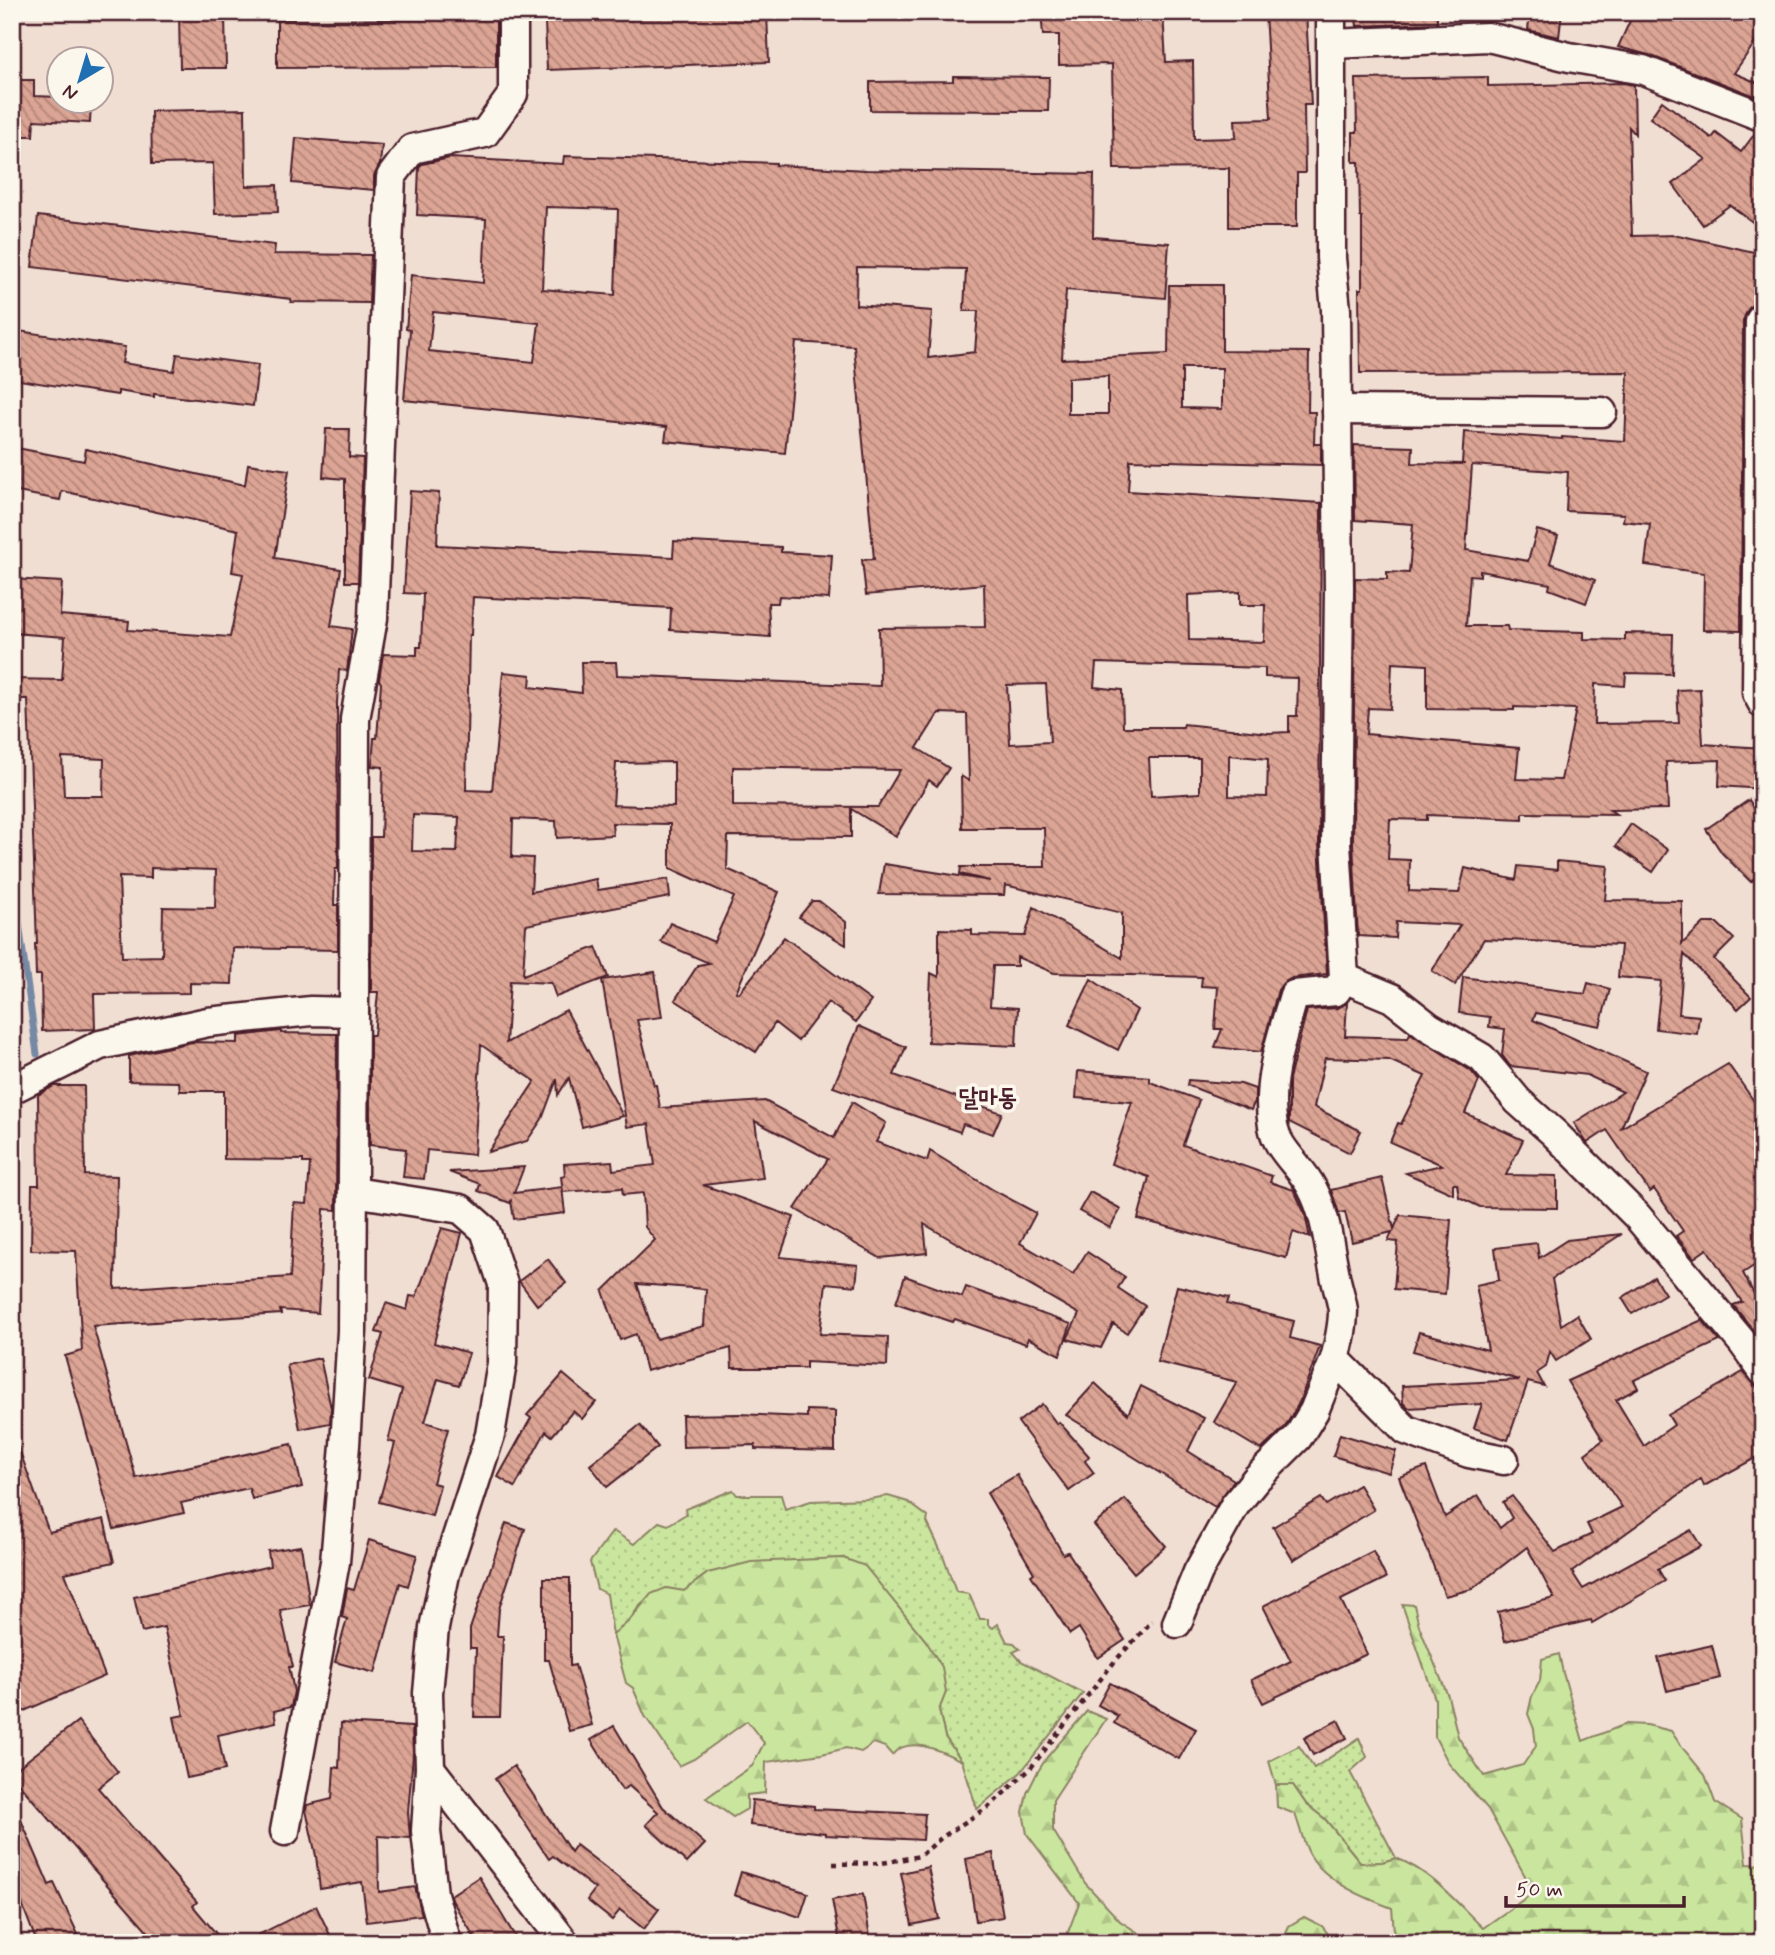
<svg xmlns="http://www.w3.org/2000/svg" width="1775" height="1955" font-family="Mynerve,'Poor Story',sans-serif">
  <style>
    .grass { fill: url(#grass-dots); stroke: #8a8264; stroke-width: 2 }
    .forest { fill: url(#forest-firs); stroke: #8a8264; stroke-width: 2 }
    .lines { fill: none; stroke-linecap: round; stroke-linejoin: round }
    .stream { stroke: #7689a4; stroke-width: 7 }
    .building { fill: url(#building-back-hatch); stroke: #4a1f2b; stroke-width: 2; fill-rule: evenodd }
    .street-casing { stroke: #4a1f2b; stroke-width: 33 }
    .path { stroke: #4a1f2b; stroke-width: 4.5; stroke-dasharray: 5 5; stroke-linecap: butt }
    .street { stroke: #fbf7ec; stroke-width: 28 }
    .labels { text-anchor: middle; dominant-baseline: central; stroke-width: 7; stroke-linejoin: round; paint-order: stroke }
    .quarter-label { font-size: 24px; font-weight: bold; fill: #4a1f2b; stroke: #fbf7ec }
  </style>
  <defs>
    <pattern id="grass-dots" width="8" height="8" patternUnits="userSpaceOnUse" patternTransform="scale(1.75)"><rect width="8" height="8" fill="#cae69e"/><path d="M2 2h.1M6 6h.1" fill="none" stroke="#afc588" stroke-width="1.8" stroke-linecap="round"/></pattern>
    <pattern id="forest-firs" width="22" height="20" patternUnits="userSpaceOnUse" patternTransform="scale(1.75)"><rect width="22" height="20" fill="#cae69e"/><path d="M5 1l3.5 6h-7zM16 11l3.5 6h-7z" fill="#afc588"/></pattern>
    <pattern id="building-back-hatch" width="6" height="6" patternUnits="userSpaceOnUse" patternTransform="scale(1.75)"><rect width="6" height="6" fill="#dba494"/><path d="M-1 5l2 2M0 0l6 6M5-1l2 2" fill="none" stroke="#b48579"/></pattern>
  </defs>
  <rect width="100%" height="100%" fill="#f1ded2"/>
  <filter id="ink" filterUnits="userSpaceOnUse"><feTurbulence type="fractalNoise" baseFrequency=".0143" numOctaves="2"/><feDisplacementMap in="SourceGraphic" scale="14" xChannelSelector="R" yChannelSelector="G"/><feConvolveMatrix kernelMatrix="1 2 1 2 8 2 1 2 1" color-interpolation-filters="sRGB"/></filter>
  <g filter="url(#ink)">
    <g class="grass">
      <polygon points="733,1490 737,1495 781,1495 785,1509 811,1501 869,1499 888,1496 908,1502 928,1517 927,1522 944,1558 956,1592 969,1594 980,1619 988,1619 988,1625 993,1628 998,1624 1007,1642 1014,1643 1020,1649 1013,1652 1021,1661 1083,1693 1020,1773 977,1809 962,1761 945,1737 939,1710 946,1692 926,1641 864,1566 843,1558 774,1562 708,1573 684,1591 666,1588 640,1605 629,1621 613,1635 607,1594 597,1589 590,1562 613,1531 634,1544 659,1522 668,1525 686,1514 685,1509"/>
      <polygon points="1359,1738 1367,1757 1350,1772 1396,1858 1382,1862 1361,1863 1325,1819 1306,1804 1293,1785 1276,1785 1269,1761 1299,1746 1314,1768"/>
    </g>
    <g class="forest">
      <path d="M843,1558L865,1566L926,1641L942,1667L946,1692L939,1710L945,1737L962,1761C943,1752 909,1734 892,1755L885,1747L874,1743L861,1752L846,1748L822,1754L766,1762L765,1793L747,1795V1809L733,1817L706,1798L752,1766L764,1743L747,1721L694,1759L679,1766L645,1716L633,1688L626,1683L613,1635L629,1621L651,1594L666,1588L684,1591L708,1573L751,1562Z"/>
      <path d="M1402,1604L1414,1605L1419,1626L1448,1696L1458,1737L1484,1776L1523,1765L1536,1746L1534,1729L1528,1714L1532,1696L1540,1681L1542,1659L1559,1654L1563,1673L1583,1741L1626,1724L1647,1725L1671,1731L1681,1746L1705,1775L1715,1802L1742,1819L1747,1864L1763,1865V1943H1395L1392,1908C1365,1898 1326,1882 1310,1855C1303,1843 1300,1827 1295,1814L1277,1807L1276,1785H1293L1306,1804L1325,1819L1361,1863L1382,1862L1396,1858C1432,1872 1455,1901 1483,1928L1534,1892L1488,1809L1449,1764L1435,1737V1699Z"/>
      <polygon points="1087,1711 1106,1719 1053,1800 1053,1830 1085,1883 1120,1921 1148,1939 1159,1943 1064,1943 1079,1903 1027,1834 1023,1812 1027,1793 1037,1773 1047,1757"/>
      <polygon points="1304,1917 1322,1926 1335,1943 1281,1943 1289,1926"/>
    </g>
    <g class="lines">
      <polyline class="stream" points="12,873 37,1054"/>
    </g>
    <g class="building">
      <polygon points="179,12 225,12 226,68 180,68"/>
      <polygon points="1041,12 1163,12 1166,62 1193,61 1194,139 1236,138 1235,120 1271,119 1265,12 1306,12 1311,105 1304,105 1305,173 1297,173 1297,227 1229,227 1229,168 1114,169 1112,64 1059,65 1059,35 1043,35"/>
      <polygon points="1355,12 1437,12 1437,23 1357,26"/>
      <polygon points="1530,12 1562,12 1559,37 1528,30"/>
      <polygon points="1634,12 1743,12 1763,25 1763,31 1734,73 1763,85 1763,99 1649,55 1618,47"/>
      <polygon points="767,13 769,62 547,70 545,22"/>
      <polygon points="496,19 496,67 277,68 277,20"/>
      <polygon points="953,76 1049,77 1048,111 870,110 870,82 953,81"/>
      <path d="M1488,77V86L1623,83L1634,85L1635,134L1629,127L1632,236L1678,235L1763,254V301L1754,302L1747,311L1743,321L1741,631L1703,630L1704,573L1645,565L1650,524L1623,521L1624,514L1566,511L1568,472L1472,465L1466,550L1528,561L1537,530L1558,536L1550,563L1595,580L1586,603L1549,589L1550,584L1480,571V576L1470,575L1466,626H1507L1508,630L1584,632V639L1625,640V633L1673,634L1672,674L1626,673L1625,686L1595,684L1594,724L1679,723L1677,690L1700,689L1703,744L1763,748V789L1719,786L1720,760L1666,762L1668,809L1610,810L1616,814L1523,813V819L1427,815V820L1390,819L1388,859L1410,860L1409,891L1459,893L1465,868L1516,880L1518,866L1557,870V861L1608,866L1605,900L1682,901V944L1704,923H1717L1734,939L1714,959L1751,997L1738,1009L1684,954L1679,1014L1699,1016L1697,1034L1656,1029L1661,981L1618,977L1621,945L1484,939L1455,985L1432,971L1460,925L1396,922L1395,938L1358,936L1353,843L1355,578L1387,579V572L1409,573L1413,524L1355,520L1354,445L1413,447L1412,463L1465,464H1462L1464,432L1562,439V437L1625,441L1628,372L1360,373L1359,289H1362V217H1360L1359,162H1353V132H1357L1356,79ZM1392,663L1427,665V709L1514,710V707L1576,709L1561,780L1516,779L1519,748L1366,734L1368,708L1390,709Z"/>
      <polygon points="13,80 34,80 34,96 60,97 60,102 91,102 90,123 34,120 33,136 13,136"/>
      <polygon points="1662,101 1712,138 1716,133 1741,152 1756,132 1763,133 1763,230 1730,205 1703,225 1673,184 1706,159 1650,118"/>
      <polygon points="245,109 246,186 277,185 278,212 215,214 213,163 152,164 151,111"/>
      <polygon points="296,138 382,145 380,164 374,176 374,190 292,183"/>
      <path d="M564,156L776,163V165L866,170L1094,174L1093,237L1169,243L1165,298L1066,290L1062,359L1168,354L1169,285H1222V351L1309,352L1308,412H1315L1314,444H1321V465L1130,460L1128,491L1321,503L1319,843L1327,974L1292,978L1283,983L1278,990L1261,1052L1215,1047L1222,1029H1215L1218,987L1201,986L1202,977L1054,973L1017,957V966H993L990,1006L1018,1008L1016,1046L928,1042L931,973L939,977V929L972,930V935L1025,936L1034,907L1122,958V913L1005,885L1004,895L879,894L884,864L990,881L960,874L961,867H1045L1044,828H962L961,776L969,781L967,714L939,713L917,748L949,768L937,786L929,780L896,836L851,809V837L728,836L727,869L779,892L736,992L739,993L784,937L871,1001L856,1022L828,1002L798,1041L775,1023L756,1052L675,1000L698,965L709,963L661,942L670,923L714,942L734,897L670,868V824L612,823L613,835L557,838L556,821L513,819L512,857L533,858L531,892L596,879L598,890L668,879L670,897L526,925L523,975L596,947L608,977L556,997L551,983L510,981L506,1043L566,1010L623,1116L582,1127L569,1078L558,1095L557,1079L542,1119L527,1141L488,1152L535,1081L481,1045L474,1155L427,1150L424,1179L403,1177L406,1149L370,1145V1035H374L378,992H371V837H381L383,767L372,766L374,738H377L381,683L379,680L383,654L417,655V647H421L423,594L404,593L410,491L439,493L437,545L673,557L674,541L781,547V552L832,555L829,599L779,596L778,603H768L770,637L670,630L671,608L473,597L471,635H469L466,790L492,791L503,672L531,675L530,687L582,693L581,662H616L617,675L880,686L879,628L985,627L984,584L866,595L862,560L874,559L854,346L796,342L785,453L665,441L667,427L404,400L410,330L406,329L411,275L483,283L486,219L417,215L419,167L422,164L450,158L563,164ZM546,207L618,209L615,295L542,289ZM857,267L966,269L964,311H978L975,352L928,358L932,311L856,305ZM433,312L539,323L534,362L429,351ZM1182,368H1222V409L1182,408ZM1108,376V414H1068V378ZM1240,592V605H1265L1264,642L1189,640L1188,595ZM1096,663L1265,668V677L1298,678L1297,716H1289V732L1269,733L1184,724L1183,727H1123L1122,690L1094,687ZM1046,684L1050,742L1010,744L1007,685ZM1229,755L1268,759L1267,797L1229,796ZM1149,758H1200V793L1151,796ZM674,762V807L613,805L616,763ZM733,767L900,770L878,807L733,806ZM413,815L459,817L457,852L412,851Z"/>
      <polygon points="38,216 275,245 274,254 371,255 369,303 291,302 291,299 32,267"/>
      <polygon points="12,330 125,347 122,363 174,371 177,354 258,365 253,406 154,394 154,397 118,391 118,395 12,379"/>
      <polygon points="326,429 350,429 349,457 363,458 358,582 345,582 345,479 323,477"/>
      <path d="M12,447L84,461L86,449L245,485L248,464L289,470L275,558L341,569L331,626L352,629L347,671L339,670L337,703L338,869H335L334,905H338V950L233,948L232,984L190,983V993L94,994L95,1029L42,1031L41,975H36L35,944H37L28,699H12V679L62,680L65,637L12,633V579L62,582L60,615L129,621L128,630L230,637L243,574L232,572L238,530L62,491L60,500L12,491ZM62,757L104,759L103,796H64ZM151,868L216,870L215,908L163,907L162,956L122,957L119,877L151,878Z"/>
      <polygon points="1749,800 1763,821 1763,871 1751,882 1722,853 1706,829"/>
      <polygon points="1631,824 1668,850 1653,872 1616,846"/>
      <polygon points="812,901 819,901 846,922 846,945 799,917"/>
      <path d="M655,972L662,1017L637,1020L654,1085H656L660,1108L765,1101L834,1138L852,1102L886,1123L876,1142L927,1161L930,1151L995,1191L1036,1213L1020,1243L1073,1274L1087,1252L1125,1277L1118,1288L1145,1306L1127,1333L1113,1324L1101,1348L1067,1339L1079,1314L924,1224L927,1253L880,1258L795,1209L828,1159L755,1121L763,1178L703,1185L794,1217L780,1257L858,1265L856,1286L826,1283L820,1334L888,1337L887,1366L806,1362V1368H732L731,1348L646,1371L636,1334L620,1340L603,1291L655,1240L645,1227L643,1193L623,1195L622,1188L563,1192L561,1177L565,1176L564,1164L612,1161L613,1170L655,1165L649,1124L627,1127L602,980ZM637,1284L706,1289L704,1326L656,1339Z"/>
      <polygon points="1463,977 1585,994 1588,983 1610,989 1600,1026 1536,1013 1533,1020 1646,1071 1621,1128 1728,1064 1763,1114 1763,1260 1743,1273 1763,1311 1763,1342 1733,1305 1742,1302 1707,1249 1694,1258 1676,1236 1683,1231 1654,1189 1650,1192 1607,1130 1587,1143 1574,1123 1623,1092 1587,1075 1510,1066 1502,1055 1505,1029 1489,1027 1490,1017 1459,1013"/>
      <polygon points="1091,979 1137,1010 1118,1050 1069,1025"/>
      <polygon points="1347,1003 1345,1036 1408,1038 1410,1033 1471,1071 1479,1081 1465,1113 1523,1140 1506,1175 1557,1176 1557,1208 1480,1207 1459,1197 1457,1184 1453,1184 1453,1194 1406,1173 1442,1165 1390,1142 1398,1123 1401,1124 1425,1076 1389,1060 1325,1058 1314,1107 1361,1131 1350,1153 1289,1122 1289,1079 1307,1010 1338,1008"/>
      <polygon points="859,1026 906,1047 894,1075 1002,1113 993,1134 963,1124 960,1132 833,1087"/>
      <polygon points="281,1031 281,1033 337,1034 336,1210 324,1209 318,1313 280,1310 281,1314 93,1326 136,1478 292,1444 302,1487 252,1499 249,1488 181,1503 184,1513 114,1529 65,1356 82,1351 76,1251 31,1250 32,1185 39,1185 38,1095 54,1086 84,1086 85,1175 117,1176 115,1289 290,1277 294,1203 307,1204 310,1163 303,1163 303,1160 224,1159 224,1091 180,1091 179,1082 129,1081 129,1056 192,1042 238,1043 238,1036"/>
      <polygon points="1078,1071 1150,1077 1150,1082 1199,1100 1183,1145 1272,1176 1270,1182 1294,1190 1305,1214 1310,1238 1293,1232 1286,1258 1138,1219 1149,1177 1111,1164 1132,1102 1076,1098"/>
      <polygon points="1188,1080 1241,1084 1255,1089 1255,1101 1251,1110 1187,1085"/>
      <polygon points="524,1167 514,1193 562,1187 565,1213 514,1219 511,1201 510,1203 478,1191 480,1184 449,1172"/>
      <polygon points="1382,1178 1394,1229 1400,1215 1451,1220 1445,1294 1394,1289 1398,1242 1388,1241 1392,1232 1352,1242 1345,1212 1339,1213 1331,1190"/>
      <polygon points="1090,1192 1121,1209 1110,1228 1079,1211"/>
      <polygon points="442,1228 462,1233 434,1343 469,1353 459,1385 438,1379 425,1422 448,1429 433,1483 440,1485 432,1516 379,1502 395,1443 388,1441 402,1390 369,1380 383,1334 376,1332 386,1303 407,1310 410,1296 416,1297"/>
      <polygon points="1622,1234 1552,1279 1561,1325 1577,1315 1591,1339 1556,1361 1550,1352 1546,1367 1537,1373 1544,1386 1528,1382 1508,1440 1474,1428 1482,1404 1408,1408 1403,1403 1402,1386 1520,1380 1413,1351 1419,1332 1488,1350 1476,1285 1499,1280 1495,1248 1537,1243 1539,1258 1567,1240"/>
      <polygon points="548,1259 566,1283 537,1305 519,1281"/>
      <polygon points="905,1276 962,1297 966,1287 1071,1324 1060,1355 1028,1338 1026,1344 955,1319 953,1322 896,1303"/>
      <polygon points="1654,1277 1665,1294 1632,1314 1622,1298"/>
      <polygon points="1177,1286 1229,1298 1227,1304 1294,1321 1290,1338 1320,1346 1299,1403 1285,1427 1261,1450 1214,1422 1237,1382 1157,1362"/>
      <polygon points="1702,1320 1720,1341 1634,1380 1638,1388 1616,1400 1644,1446 1674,1425 1668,1415 1743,1372 1756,1386 1763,1387 1763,1454 1704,1486 1701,1479 1572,1572 1583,1589 1691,1530 1701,1546 1658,1569 1665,1581 1592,1623 1591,1620 1505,1641 1498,1612 1554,1598 1527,1547 1472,1589 1445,1596 1399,1477 1426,1467 1445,1517 1478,1495 1500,1528 1512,1518 1503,1502 1512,1496 1555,1552 1592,1534 1587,1524 1622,1507 1585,1454 1603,1440 1567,1381"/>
      <polygon points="320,1358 331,1408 330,1423 300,1429 287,1365"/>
      <polygon points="563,1374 596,1402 582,1419 573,1411 552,1436 546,1431 515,1487 498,1477 531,1418 527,1415"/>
      <polygon points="1095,1383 1128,1414 1141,1386 1204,1418 1188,1451 1234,1480 1215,1507 1066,1415"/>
      <polygon points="1042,1404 1057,1424 1059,1422 1089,1456 1085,1461 1094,1473 1069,1491 1018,1422"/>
      <polygon points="807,1410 835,1411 835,1451 755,1449 755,1445 683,1447 682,1415 739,1414 807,1417"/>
      <polygon points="640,1425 658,1447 607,1487 590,1465"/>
      <polygon points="1340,1434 1396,1451 1389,1473 1333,1456"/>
      <polygon points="12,1438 15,1438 49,1532 104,1519 114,1562 65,1573 105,1676 22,1712 12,1690"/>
      <polygon points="1017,1475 1063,1554 1068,1552 1125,1640 1098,1658 1079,1628 1070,1634 1031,1575 1034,1573 987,1493"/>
      <polygon points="1359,1485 1374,1510 1293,1560 1273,1527 1321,1498 1326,1505"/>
      <polygon points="1125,1499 1166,1546 1134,1573 1094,1525"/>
      <polygon points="506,1523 525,1529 499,1609 497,1636 503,1636 500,1717 474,1717 476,1648 470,1648 470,1629"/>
      <polygon points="369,1540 417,1555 408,1586 400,1583 375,1673 335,1662 347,1619 342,1617 347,1588 354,1590"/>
      <polygon points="301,1546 310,1605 280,1610 293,1667 289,1667 294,1691 291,1707 274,1711 276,1722 218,1735 225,1770 187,1778 174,1717 184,1715 164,1627 142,1632 134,1597 270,1566 268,1551"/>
      <polygon points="1373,1551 1386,1578 1341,1600 1367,1654 1263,1703 1251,1680 1291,1661 1263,1606"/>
      <polygon points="544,1578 570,1578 570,1666 575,1665 592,1725 569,1731 549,1660 544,1660"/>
      <polygon points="1712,1645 1720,1678 1667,1691 1658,1658"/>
      <polygon points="1110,1683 1196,1729 1179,1759 1114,1723 1118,1716 1098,1705"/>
      <polygon points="1338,1720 1347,1738 1313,1755 1304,1738"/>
      <polygon points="78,1721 118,1772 98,1788 197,1902 193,1906 224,1943 158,1943 12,1776 12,1772"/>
      <polygon points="341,1723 412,1727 413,1755 408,1812 410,1838 378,1836 379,1892 415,1887 422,1915 367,1922 362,1882 320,1889 316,1856 306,1810 307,1805 332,1799 334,1767 339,1768"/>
      <polygon points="614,1726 663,1807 705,1844 687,1863 646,1825 658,1812 629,1786 622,1790 591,1740"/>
      <polygon points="514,1766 571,1852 576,1845 659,1909 644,1929 620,1910 612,1920 587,1900 595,1889 553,1856 549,1859 495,1779"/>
      <polygon points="12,1799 49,1885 54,1883 82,1943 37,1943 12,1878"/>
      <polygon points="752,1800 814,1806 814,1809 925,1814 923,1840 825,1835 825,1833 750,1825"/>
      <polygon points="993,1853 1003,1917 976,1921 966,1859"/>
      <polygon points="928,1867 939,1919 912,1925 901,1873"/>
      <polygon points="741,1872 808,1893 800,1917 734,1895"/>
      <polygon points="479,1877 519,1943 478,1943 453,1902 451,1895"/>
      <polygon points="863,1894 871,1943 840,1943 832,1900"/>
      <polygon points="316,1906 334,1943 242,1943"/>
    </g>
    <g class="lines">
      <g class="street-casing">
        <g id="street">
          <path d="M1331,12V258L1336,310L1339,589L1336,843L1344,978L1336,991L1294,995C1282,1037 1265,1082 1273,1126C1277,1150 1301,1166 1312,1188C1326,1214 1329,1247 1335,1275C1337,1287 1342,1300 1343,1311C1343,1328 1339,1343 1335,1359L1406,1430L1469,1453L1504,1460"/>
          <polyline points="1332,44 1488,37 1569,57 1643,70 1763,117"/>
          <polyline points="1763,317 1760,321 1757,693 1763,704"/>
          <polyline points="1337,410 1602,412"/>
          <polyline points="1344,978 1392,998 1429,1027 1482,1058 1518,1101 1554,1133 1637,1216 1743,1343 1763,1371"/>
          <polyline points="12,1089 100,1045 208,1022 311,1011 354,1012 355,719 373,618 391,177 412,149 485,133 513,94 513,12"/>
          <polyline points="354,1192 461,1209 485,1230 503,1284 502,1363 490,1435 445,1574 434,1628 428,1693 430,1768 426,1831 433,1894 447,1943"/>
          <polyline points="1177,1623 1198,1572 1235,1505 1257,1478 1298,1437 1314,1411 1335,1359"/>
          <polyline points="430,1768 565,1943"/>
          <polyline points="285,1831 335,1562 345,1445 352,1331 354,1012"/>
        </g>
      </g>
      <polyline class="path" points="833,1864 882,1863 920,1856 941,1838 991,1805 1029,1770 1115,1661 1152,1621"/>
      <use href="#street" class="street"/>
    </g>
  </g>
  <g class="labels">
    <g class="quarter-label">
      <text x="988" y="1098">달마동</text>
    </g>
  </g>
  <rect width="1775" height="1955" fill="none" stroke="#fbf7ec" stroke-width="42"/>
  <rect x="21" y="21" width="1733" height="1913" fill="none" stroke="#4a1f2b" stroke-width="2.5" filter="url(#ink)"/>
  <g transform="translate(80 80) rotate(218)"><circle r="33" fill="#fbf7ec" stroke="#b4a19f" stroke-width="2"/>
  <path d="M0-5L12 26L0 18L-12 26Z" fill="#1f6fb2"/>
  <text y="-10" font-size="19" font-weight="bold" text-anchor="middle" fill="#4a1f2b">N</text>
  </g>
  <path d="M1506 1896v10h178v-10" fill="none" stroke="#4a1f2b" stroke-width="3.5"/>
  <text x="1516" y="1896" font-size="21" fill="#4a1f2b" stroke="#fbf7ec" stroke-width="5" paint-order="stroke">50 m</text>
</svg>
